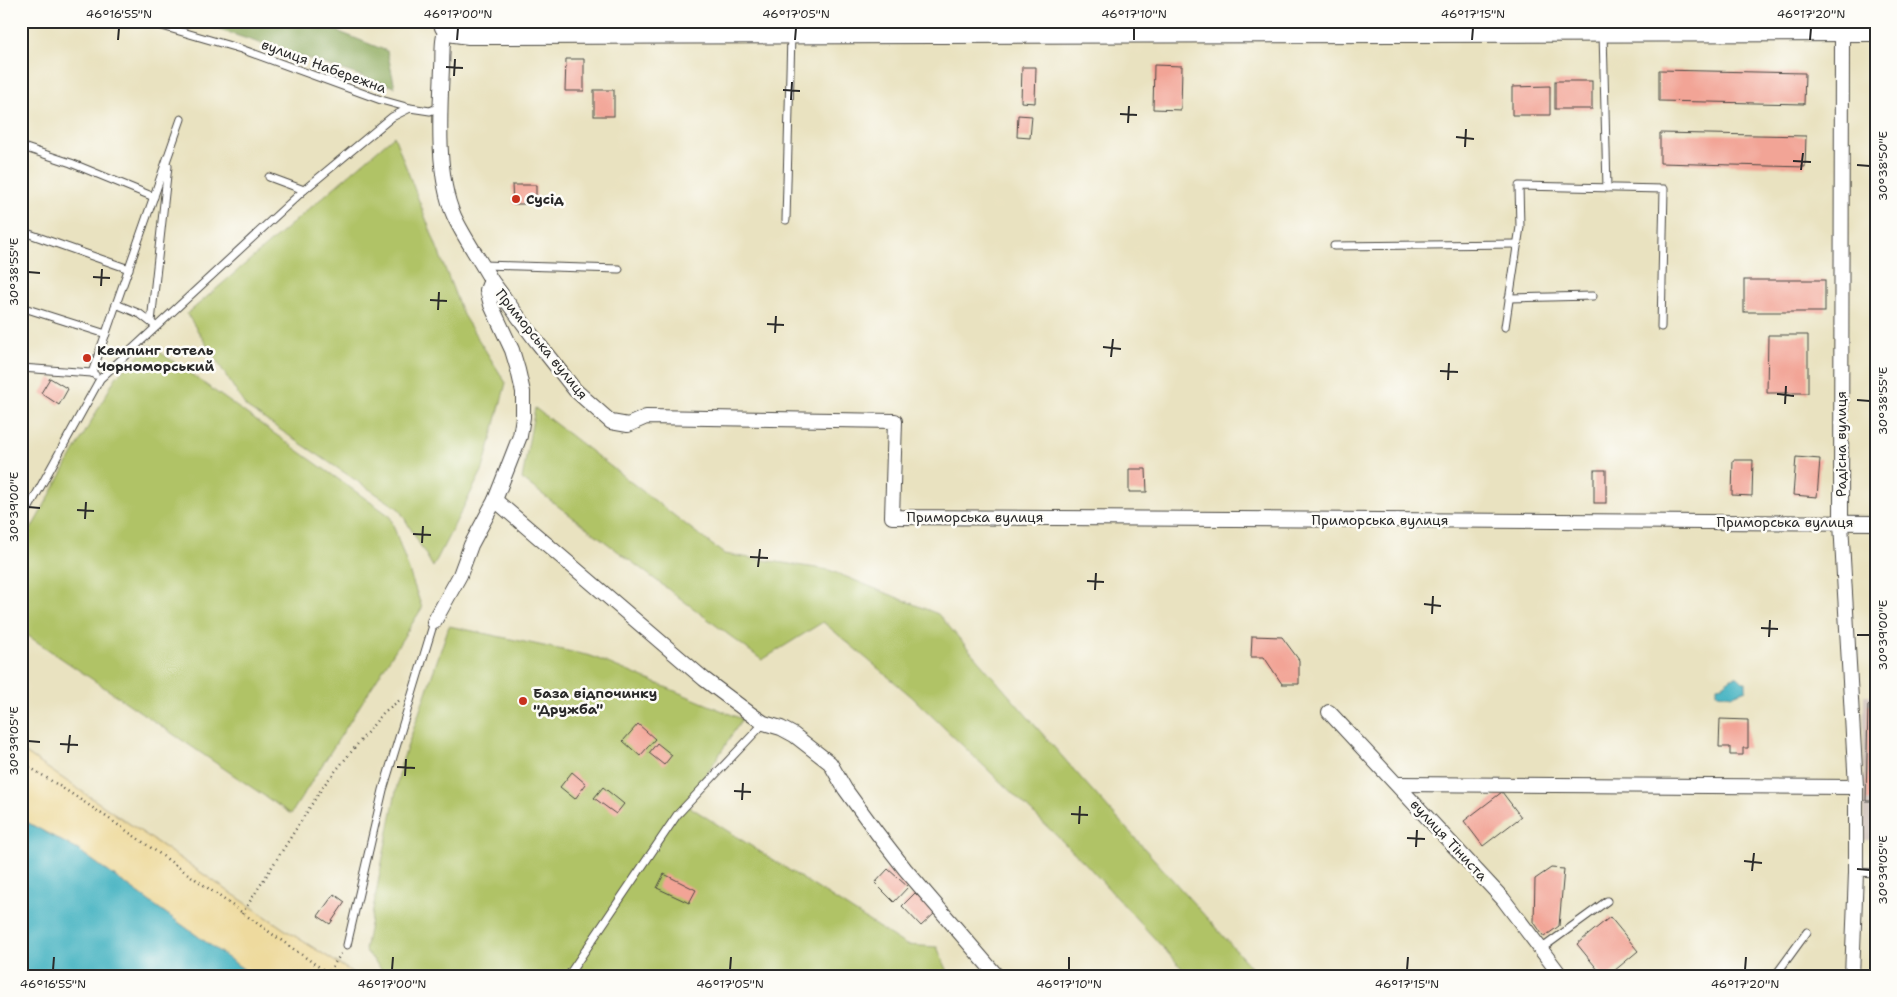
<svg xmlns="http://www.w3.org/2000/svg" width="1897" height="997" font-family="'Shantell Sans',sans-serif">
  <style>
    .industrial { fill: #cec1b9 }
    .green { fill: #b0c366; stroke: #6e7748 }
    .forest { fill: #8ca95b; stroke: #5c6a43 }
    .sand { fill: #eeda9e; stroke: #8c8264 }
    .water { fill: #46b4c2; stroke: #387076 }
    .building { fill: #f2a496 }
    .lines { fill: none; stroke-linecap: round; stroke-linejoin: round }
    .service-casing { stroke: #484641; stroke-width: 9 }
    .minor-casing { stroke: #484641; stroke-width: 16 }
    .tertiary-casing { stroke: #484641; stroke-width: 20 }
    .path { stroke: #484641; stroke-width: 2.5; stroke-dasharray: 1 4; stroke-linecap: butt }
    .service { stroke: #fff; stroke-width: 7 }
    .minor { stroke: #fff; stroke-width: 14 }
    .tertiary { stroke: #fff; stroke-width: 18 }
    .ticks { fill: none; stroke: #2b2b2b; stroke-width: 2 }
    .poi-dot { fill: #c8321e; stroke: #fdfcf7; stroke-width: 2 }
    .labels { text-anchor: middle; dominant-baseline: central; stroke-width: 5; stroke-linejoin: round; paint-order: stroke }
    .street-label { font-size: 14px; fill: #2b2b2b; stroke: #fdfcf7 }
    .poi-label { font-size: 14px; font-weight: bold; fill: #2b2b2b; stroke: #fdfcf7; text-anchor: start }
    .neatline { fill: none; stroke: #2b2b2b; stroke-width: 2 }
    .ticks-label { font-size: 12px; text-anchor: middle; fill: #2b2b2b }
  </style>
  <rect width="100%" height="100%" fill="#fdfcf7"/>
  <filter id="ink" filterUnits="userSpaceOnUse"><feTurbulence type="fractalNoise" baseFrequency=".02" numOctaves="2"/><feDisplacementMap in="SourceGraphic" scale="10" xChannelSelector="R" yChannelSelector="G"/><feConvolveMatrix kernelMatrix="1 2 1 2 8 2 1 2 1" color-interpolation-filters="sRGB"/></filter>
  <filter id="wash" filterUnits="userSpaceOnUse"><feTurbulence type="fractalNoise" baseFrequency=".0096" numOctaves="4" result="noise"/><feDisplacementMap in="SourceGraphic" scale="20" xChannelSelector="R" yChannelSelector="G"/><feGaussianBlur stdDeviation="1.12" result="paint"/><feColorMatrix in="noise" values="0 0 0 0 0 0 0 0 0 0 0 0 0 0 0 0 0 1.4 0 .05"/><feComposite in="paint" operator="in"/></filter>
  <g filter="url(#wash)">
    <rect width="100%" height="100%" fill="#e9e2c0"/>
    <polygon class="industrial" points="1864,695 1876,695 1876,840 1863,840"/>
    <g class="green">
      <polygon points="394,136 463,315 506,383 483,469 433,567 399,509 246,407 187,314"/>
      <polygon points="150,345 390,516 422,608 291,814 21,631 21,547 116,377"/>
      <polygon points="535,408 724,554 829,570 938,614 1081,778 1259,976 1189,976 1086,864 911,696 823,622 762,660 522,479"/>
      <polygon points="449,626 591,656 742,719 687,805 906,945 937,947 950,976 387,976 365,950 401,765"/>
    </g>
    <polygon class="forest" points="192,21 312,21 387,51 395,87"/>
    <polygon class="sand" points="21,750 287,931 358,976 253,976 78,850 21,819"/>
    <g class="water">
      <polygon points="1733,677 1738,677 1743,682 1746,682 1746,690 1733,695 1717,693 1717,686 1722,685"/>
      <polygon points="21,819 78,850 253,976 21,976"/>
    </g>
    <g id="blocks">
      <g class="building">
        <polygon points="566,59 584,59 584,91 565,91"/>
        <polygon points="1154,65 1182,66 1181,110 1153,109"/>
        <polygon points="1022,67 1036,67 1035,103 1021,102"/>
        <polygon points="1659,70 1805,73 1804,104 1659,101"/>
        <rect x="1555" y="81" width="37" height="28"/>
        <polygon points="1550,86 1550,115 1512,115 1512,87"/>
        <rect x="594" y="90" width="20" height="26"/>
        <polygon points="1018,115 1032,116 1030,138 1017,137"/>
        <polygon points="1660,133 1806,136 1805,167 1660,163"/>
        <polygon points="512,185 536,185 536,204 513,204"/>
        <rect x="1744" y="280" width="81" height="32"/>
        <polygon points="1768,335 1808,335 1808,393 1767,393"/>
        <polygon points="50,378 68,389 59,405 41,393"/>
        <polygon points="1796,457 1820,459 1817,497 1793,495"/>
        <polygon points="1733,460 1753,460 1752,496 1732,495"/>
        <polygon points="1129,469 1146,469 1147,492 1129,492"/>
        <rect x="1594" y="470" width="12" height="33"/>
        <polygon points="1252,636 1282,637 1299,660 1299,684 1282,684 1264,657 1251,657"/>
        <polygon points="1868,705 1876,705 1876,801 1866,801"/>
        <polygon points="1720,719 1748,720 1748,748 1743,748 1743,755 1730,755 1730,747 1719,747"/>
        <polygon points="638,724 655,739 640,756 623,741"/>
        <polygon points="657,743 672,755 664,765 649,753"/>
        <polygon points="572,772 586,784 575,799 560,787"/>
        <polygon points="603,787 624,804 616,814 594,798"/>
        <polygon points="1502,792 1521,817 1483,846 1464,821"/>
        <polygon points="1551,868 1564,869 1559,926 1544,937 1534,922 1535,879"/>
        <polygon points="888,869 908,887 894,902 875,883"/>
        <polygon points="664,874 696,890 689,903 657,888"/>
        <polygon points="915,893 935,913 921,926 902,906"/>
        <polygon points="334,894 345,902 330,924 318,916"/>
        <polygon points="1610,917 1638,951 1608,976 1603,976 1577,944"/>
        <polygon points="1692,972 1747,974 1747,976 1692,976"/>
      </g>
    </g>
  </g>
  <g filter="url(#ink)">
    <use href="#blocks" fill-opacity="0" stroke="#484641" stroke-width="1"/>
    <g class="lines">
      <g class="service-casing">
        <g id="service">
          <polyline points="145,21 241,49 381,100 410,108"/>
          <polyline points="1603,33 1607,188"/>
          <polyline points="26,148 71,163 154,197"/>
          <polyline points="269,177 304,190"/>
          <polyline points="786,220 791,35"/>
          <polyline points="21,231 129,269"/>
          <polyline points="1334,246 1517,244"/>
          <polyline points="483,265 619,269"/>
          <polyline points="1509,298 1593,296"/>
          <polyline points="116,304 140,314 153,324"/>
          <polyline points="21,307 106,334"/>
          <polyline points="151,322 168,166"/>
          <polyline points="1505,327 1520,227 1519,186 1664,189 1661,327"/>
          <polyline points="21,368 92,373 95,375"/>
          <polyline points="92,373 181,119"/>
          <polyline points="21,522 100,379 304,190 392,117 410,108 430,111 440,107"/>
          <polyline points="1856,872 1876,873"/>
          <polyline points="347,945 383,790 434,622"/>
          <polyline points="1541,949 1607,901"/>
          <polyline points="568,976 677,815 764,723"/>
          <polyline points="1775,976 1807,932"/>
        </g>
      </g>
      <g class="minor-casing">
        <g id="minor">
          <path d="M446,30C441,40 443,56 442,68C440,112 436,176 454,216C463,236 480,260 491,280"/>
          <polyline points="1842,32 1841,523 1856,787 1856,872 1852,976"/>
          <polyline points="495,500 704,679 752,715 764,723 781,728 794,735 830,763 845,789 877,833 905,869 997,976"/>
          <polyline points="434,622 460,575 471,545 495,500 520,436 523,417 523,392 518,370 512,350 491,305 487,290 491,280 537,342 575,390 611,422 628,425 646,417 895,421 892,517 1876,523"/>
          <polyline points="1329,712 1503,899 1561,976"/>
          <polyline points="1397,784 1856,787"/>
        </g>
      </g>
      <g class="tertiary-casing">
        <polyline id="tertiary" points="442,21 444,27 448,32 469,35 1876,32"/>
      </g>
      <g class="path">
        <path d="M21,762C128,827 226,903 328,973L341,954"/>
        <polyline points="242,914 324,785 384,712 400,700"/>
      </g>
      <use href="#service" class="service"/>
      <use href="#minor" class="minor"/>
      <use href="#tertiary" class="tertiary"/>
    </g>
  </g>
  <path class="ticks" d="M118,40L119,28M457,40L458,28M795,40L796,28M1134,40V28M1472,40L1473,28M1810,40L1811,28M446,67L463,68M454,76L455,59M783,90L800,91M791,100L792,82M1120,114L1137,115M1128,123L1129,106M1456,137L1474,139M1465,147L1466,129M1793,161L1811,162M1857,165L1870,166M1801,170L1803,153M28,272L40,273M93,277L110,278M101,286L102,269M430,300L447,301M438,310L439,292M767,324L784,325M775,333L776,316M1103,347L1121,349M1111,357L1113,339M1440,371L1458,372M1448,380L1449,363M1777,394L1794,396M1857,400L1870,401M1785,404L1786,386M28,507L40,508M77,510L94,511M85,519L86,502M413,534L431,535M422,543L423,526M750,557L768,558M758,567L760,549M1087,581L1104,582M1095,590L1096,573M1424,604L1441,606M1432,614L1433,596M1761,628L1778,629M1857,635H1870M1769,637L1770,620M28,741L40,742M60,744L78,745M68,753L70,735M397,767L415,768M405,776L406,759M734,791L751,792M742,800L743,783M1071,814L1088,815M1079,824L1080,806M1407,838L1425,839M1416,847L1417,830M1744,861L1762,863M1857,869L1870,870M1752,871L1754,853M53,970L54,957M392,970L393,957M730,970L731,957M1069,970V957M1407,970L1408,957M1745,970L1746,957"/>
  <g class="poi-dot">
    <circle cx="516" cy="199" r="5"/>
    <circle cx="87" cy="358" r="5"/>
    <circle cx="523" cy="701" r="5"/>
  </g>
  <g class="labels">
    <g class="street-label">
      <text transform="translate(324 66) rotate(20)">вулиця Набережна</text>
      <text transform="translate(542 344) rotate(51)">Приморська вулиця</text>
      <text transform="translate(1841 444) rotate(-90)">Радісна вулиця</text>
      <text x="975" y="517">Приморська вулиця</text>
      <text x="1380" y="520">Приморська вулиця</text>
      <text x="1785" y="522">Приморська вулиця</text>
      <text transform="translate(1449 840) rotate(47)">вулиця Тіниста</text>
    </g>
    <g class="poi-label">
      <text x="526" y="199">Сусід</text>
      <text x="97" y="350">Кемпинг готель<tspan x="97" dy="16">Чорноморський</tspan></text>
      <text x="533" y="693">База відпочинку<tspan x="533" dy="16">"Дружба"</tspan></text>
    </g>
  </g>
  <rect width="1897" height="997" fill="none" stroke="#fdfcf7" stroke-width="55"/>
  <rect x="28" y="28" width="1842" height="942" class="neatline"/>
  <g class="ticks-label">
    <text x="119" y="18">46°16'55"N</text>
    <text x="458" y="18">46°17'00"N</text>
    <text x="796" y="18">46°17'05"N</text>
    <text x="1134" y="18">46°17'10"N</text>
    <text x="1473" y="18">46°17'15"N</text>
    <text x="1811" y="18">46°17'20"N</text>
    <text transform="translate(1883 166) rotate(-90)" y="4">30°38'50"E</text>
    <text transform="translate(14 272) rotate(-90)" y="4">30°38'55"E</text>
    <text transform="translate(1883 401) rotate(-90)" y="4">30°38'55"E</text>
    <text transform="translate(14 507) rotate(-90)" y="4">30°39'00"E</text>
    <text transform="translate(1883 635) rotate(-90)" y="4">30°39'00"E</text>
    <text transform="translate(14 741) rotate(-90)" y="4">30°39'05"E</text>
    <text transform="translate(1883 870) rotate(-90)" y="4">30°39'05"E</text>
    <text x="53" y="988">46°16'55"N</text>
    <text x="392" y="988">46°17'00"N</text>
    <text x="730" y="988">46°17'05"N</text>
    <text x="1069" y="988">46°17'10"N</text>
    <text x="1407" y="988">46°17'15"N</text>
    <text x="1745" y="988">46°17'20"N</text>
  </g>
</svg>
